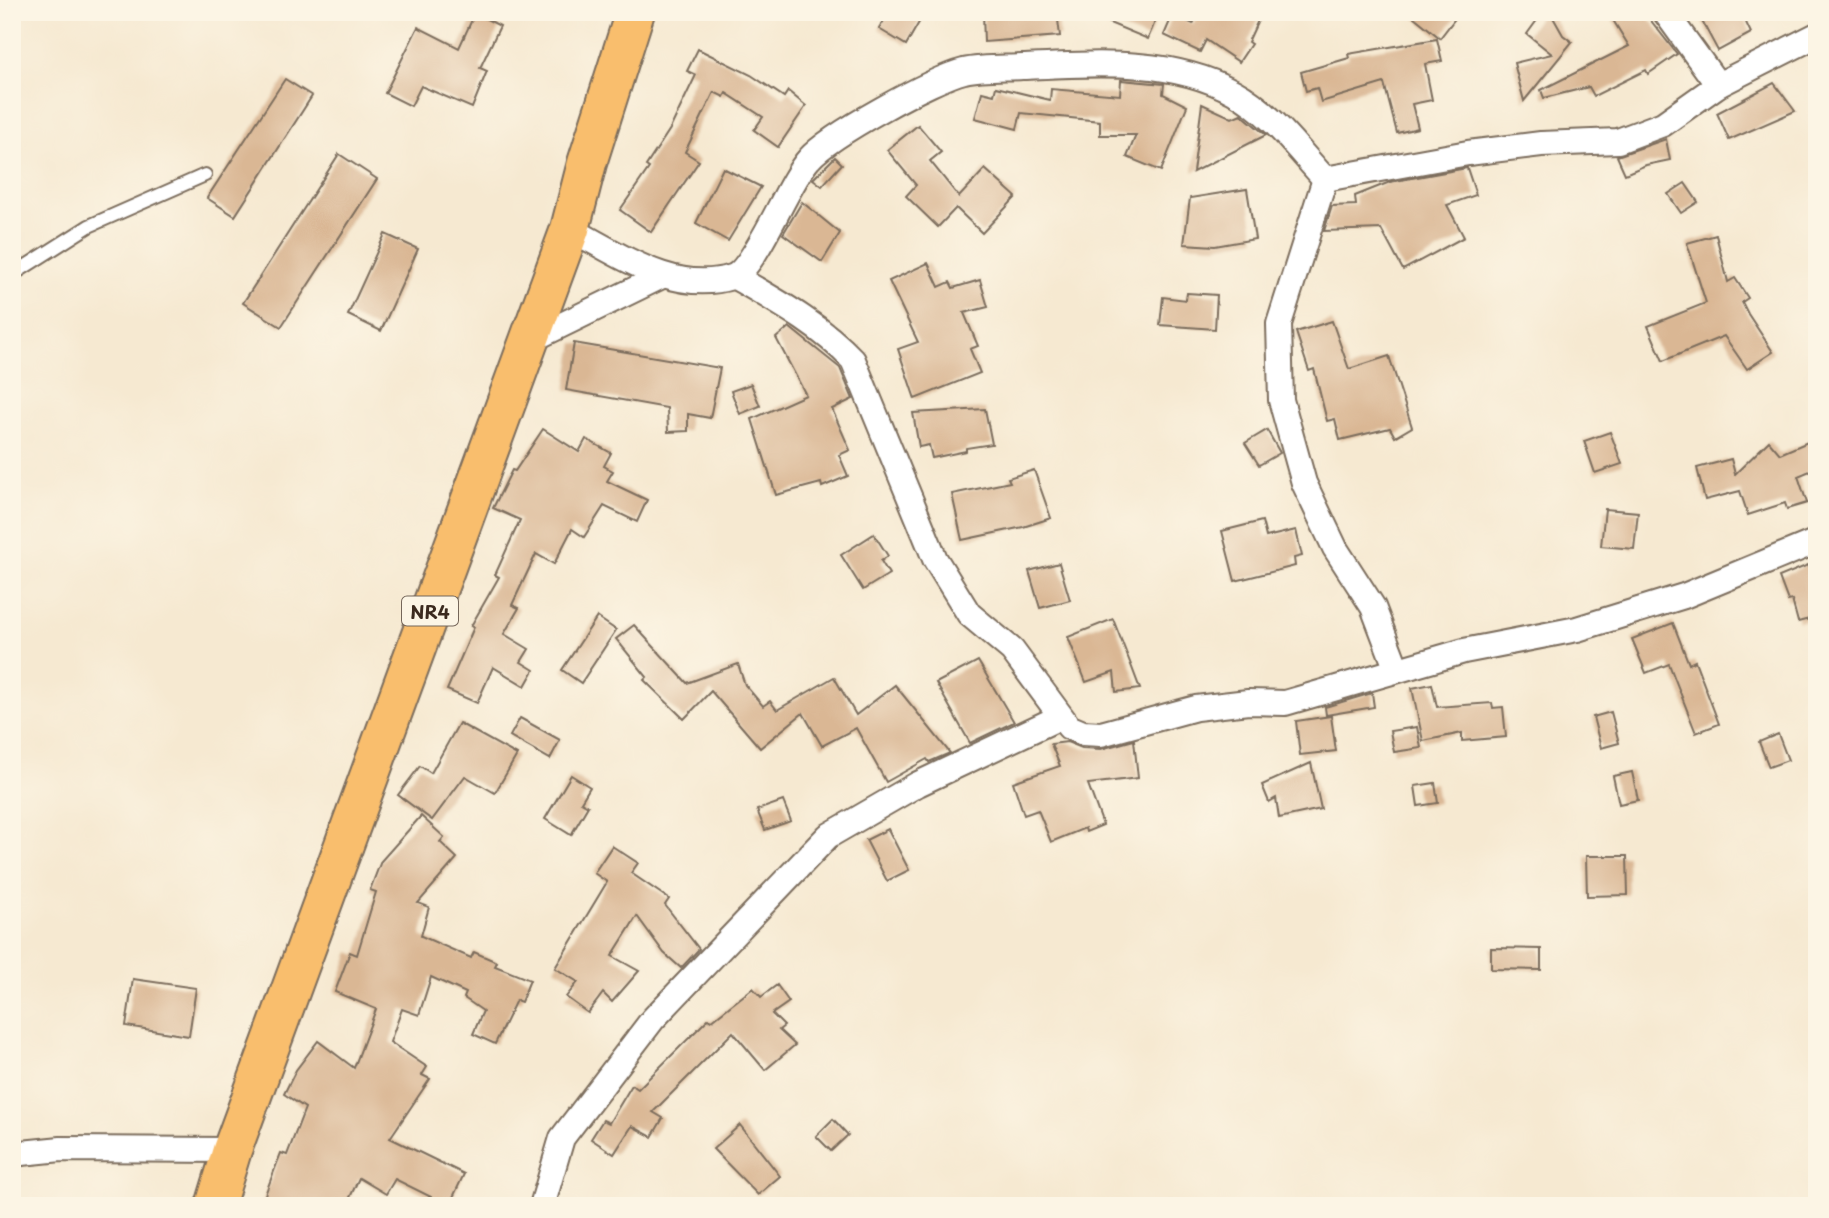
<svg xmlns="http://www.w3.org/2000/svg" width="1829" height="1218" font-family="'Playpen Sans',sans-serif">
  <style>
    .building { fill: #dab794 }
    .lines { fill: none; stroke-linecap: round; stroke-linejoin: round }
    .service-casing { stroke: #7c6d5d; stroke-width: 16 }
    .minor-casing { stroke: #7c6d5d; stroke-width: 28 }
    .trunk-casing { stroke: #7c6d5d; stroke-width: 42 }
    .service { stroke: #fff; stroke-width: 12 }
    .minor { stroke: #fff; stroke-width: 24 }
    .trunk { stroke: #f9be6d; stroke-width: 38 }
    .labels { text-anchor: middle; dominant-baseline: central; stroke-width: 6; stroke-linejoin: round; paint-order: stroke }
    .shield { fill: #fcf5e5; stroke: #75675a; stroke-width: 2 }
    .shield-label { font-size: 18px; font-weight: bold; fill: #3b2a1e }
  </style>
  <rect width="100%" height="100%" fill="#fcf5e5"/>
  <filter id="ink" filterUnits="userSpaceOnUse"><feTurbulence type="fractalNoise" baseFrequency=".0143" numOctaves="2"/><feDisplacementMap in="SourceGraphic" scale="14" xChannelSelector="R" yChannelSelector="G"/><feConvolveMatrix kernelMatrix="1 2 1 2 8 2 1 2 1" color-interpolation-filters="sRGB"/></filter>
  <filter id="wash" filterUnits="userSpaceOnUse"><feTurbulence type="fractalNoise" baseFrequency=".00686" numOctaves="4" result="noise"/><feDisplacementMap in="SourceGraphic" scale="28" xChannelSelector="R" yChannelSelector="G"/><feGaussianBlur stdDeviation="1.57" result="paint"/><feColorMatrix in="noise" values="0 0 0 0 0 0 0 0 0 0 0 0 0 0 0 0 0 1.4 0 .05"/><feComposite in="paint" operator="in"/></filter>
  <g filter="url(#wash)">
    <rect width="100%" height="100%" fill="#f6e9d1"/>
    <g id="blocks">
      <g class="building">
        <polygon points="889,12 925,12 906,45 879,29"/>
        <polygon points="983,12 1057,12 1060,36 984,42"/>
        <polygon points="1083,12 1159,12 1148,39"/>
        <polygon points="1199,12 1262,12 1248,42 1251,44 1239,62 1206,40 1200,52 1164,35 1173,14 1193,24"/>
        <polygon points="1408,12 1460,12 1440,38"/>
        <polygon points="1543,12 1550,12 1563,35 1572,42 1524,101 1514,63 1552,54 1527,34"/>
        <polygon points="1608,12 1644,12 1677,54 1648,74 1646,70 1594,96 1589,87 1544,98 1541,90 1629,46"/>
        <polygon points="1697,12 1741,12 1751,33 1718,51"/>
        <polygon points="475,13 500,26 480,68 487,71 472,108 421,86 411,106 385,93 418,27 459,48"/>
        <polygon points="1437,39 1442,61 1425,64 1432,100 1412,104 1418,128 1397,133 1384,83 1321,102 1317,88 1306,91 1301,72 1349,58 1348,54"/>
        <polygon points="698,49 751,75 784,97 788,91 806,106 778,147 754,130 763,117 726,93 724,97 714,92 685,152 699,161 651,232 620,210 649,168 646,166 670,129 696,75 687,71"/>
        <polygon points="285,79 312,96 235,216 207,198"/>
        <polygon points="1121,80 1164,84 1163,94 1187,106 1161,171 1127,157 1136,135 1100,135 1100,121 1021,113 1017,129 975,118 982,92 994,95 996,87 1050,100 1051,89 1120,95"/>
        <polygon points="1774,83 1795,111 1729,140 1717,113"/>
        <polygon points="1202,104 1232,118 1241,114 1266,135 1193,172"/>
        <polygon points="918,125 941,152 930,161 959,197 985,169 1016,197 982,233 956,208 938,227 906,196 916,185 887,150"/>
        <polygon points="1666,139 1670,160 1646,165 1625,174 1617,156"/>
        <polygon points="339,154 377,179 281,327 243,303"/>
        <polygon points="835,157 842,164 822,186 813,179"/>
        <polygon points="723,168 761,187 728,241 696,223"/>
        <polygon points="1467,168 1476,195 1447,205 1464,237 1403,270 1381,229 1324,231 1332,206 1356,205 1355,196 1390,182"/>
        <polygon points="1685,183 1698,202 1681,213 1668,194"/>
        <polygon points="1247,189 1255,239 1215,246 1184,244 1190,198"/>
        <polygon points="802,202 840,233 822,262 783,234"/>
        <polygon points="385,234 418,249 381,331 348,315"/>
        <polygon points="1716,235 1728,282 1735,278 1748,298 1742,302 1748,314 1773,352 1747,369 1724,336 1663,361 1648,326 1706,303 1687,243"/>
        <polygon points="928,263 939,287 950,282 953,288 980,280 988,307 964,313 978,346 970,349 980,373 915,399 898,349 918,342 889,281"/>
        <polygon points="1187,293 1217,295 1215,329 1160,325 1163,297 1186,300"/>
        <polygon points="1332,321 1349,369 1389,356 1412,427 1395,437 1390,428 1340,440 1335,419 1327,421 1314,369 1309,371 1296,332"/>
        <polygon points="789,327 840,368 853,399 832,409 850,450 839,455 848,476 822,487 821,483 776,495 752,419 806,395 776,338"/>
        <polygon points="574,343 720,368 710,418 688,414 688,431 668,432 667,408 566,390"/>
        <polygon points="751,384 760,406 740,414 731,391"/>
        <polygon points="985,409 992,444 966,448 966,451 932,458 929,445 919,447 913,413"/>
        <polygon points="543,429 579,452 586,439 611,453 604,466 613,471 607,481 647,500 637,522 604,506 584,537 572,529 554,564 536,554 512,605 519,608 504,634 529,649 521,662 534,670 525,686 493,667 477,703 447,690 474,627 471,626 499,577 495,575 520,520 493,508 512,470 515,471"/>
        <polygon points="1267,430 1280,453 1259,465 1245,443"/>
        <polygon points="1610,432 1622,464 1595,473 1584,441"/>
        <polygon points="1817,438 1817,468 1798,476 1807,503 1787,509 1785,503 1748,515 1740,491 1705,500 1697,468 1731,459 1735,474 1769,441 1780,454"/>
        <polygon points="1034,470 1051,518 1023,527 962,540 952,494 1010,482 1008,478"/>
        <polygon points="1605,509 1638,512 1634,549 1601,546"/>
        <polygon points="1262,521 1266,537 1296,530 1302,556 1294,558 1295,566 1235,581 1222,531"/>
        <polygon points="874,534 888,556 881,561 889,574 863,590 841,555"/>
        <polygon points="1059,563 1070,600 1040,608 1029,571"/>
        <polygon points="1808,565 1817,588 1817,617 1798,622 1792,600 1788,601 1779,577"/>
        <polygon points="597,617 616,630 581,683 562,670"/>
        <polygon points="1113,619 1131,665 1140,689 1116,692 1114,672 1086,682 1068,637"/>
        <polygon points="1673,623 1689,664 1695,661 1719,724 1696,733 1669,664 1646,673 1632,639"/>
        <polygon points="634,625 687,683 738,664 745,685 763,706 770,701 777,710 834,677 856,715 895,685 950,753 929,762 927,759 886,782 856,728 822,746 803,713 760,748 711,691 684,719 644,680 647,677 616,639"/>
        <polygon points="978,661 1014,722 970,743 936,683"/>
        <polygon points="1432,684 1437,707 1492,703 1493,708 1503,707 1506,737 1462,741 1462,733 1423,741 1412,688"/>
        <polygon points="1372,693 1374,707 1326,715 1325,707"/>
        <polygon points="1611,712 1619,743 1601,748 1593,717"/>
        <polygon points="1331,716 1336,751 1300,755 1296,721"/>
        <polygon points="520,718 560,740 550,759 510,736"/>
        <polygon points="459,723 517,755 495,793 465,776 432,820 398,795 420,766 431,773"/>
        <polygon points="1417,727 1421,748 1394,752 1390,731"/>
        <polygon points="1778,734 1788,760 1769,767 1759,742"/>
        <polygon points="1134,740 1138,778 1088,784 1103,825 1086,832 1085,828 1051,842 1038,810 1024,815 1013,782 1060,766 1051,744 1067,742 1082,748 1101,749"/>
        <polygon points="1311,763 1321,809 1279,818 1276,798 1269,802 1262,785"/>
        <polygon points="1632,772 1638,800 1619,804 1613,776"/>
        <polygon points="571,775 590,787 581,802 588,806 571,835 545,819"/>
        <polygon points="1435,783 1438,803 1418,806 1415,786"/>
        <polygon points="783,801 791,821 765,830 757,810"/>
        <polygon points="421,816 444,837 440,842 457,858 418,903 429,907 421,936 471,958 474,952 497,962 495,966 530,980 521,1002 516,1000 495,1044 473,1034 483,1011 464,998 466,993 431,977 419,1015 402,1009 390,1042 427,1067 422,1075 430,1079 390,1138 464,1174 449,1206 395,1179 386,1194 359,1178 346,1206 276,1206 263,1200 281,1153 287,1155 305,1108 284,1094 296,1070 318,1041 354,1068 376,1009 335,992 350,952 357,955 376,892 370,890 381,861"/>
        <polygon points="888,829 909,870 887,881 866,840"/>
        <polygon points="612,846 638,863 631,873 669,899 665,905 699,949 681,968 664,953 637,916 612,956 639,971 612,1002 603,993 588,1013 566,997 578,982 555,968 607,882 594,873"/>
        <polygon points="1586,856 1627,856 1628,895 1587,896"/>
        <polygon points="1491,948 1541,949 1541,970 1491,969"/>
        <polygon points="133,979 196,988 189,1036 126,1026"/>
        <polygon points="777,985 789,1002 772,1014 784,1026 779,1030 795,1045 765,1070 733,1032 653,1112 663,1118 652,1137 632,1126 614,1154 591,1139 603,1120 609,1123 632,1085 638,1089 708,1019 711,1021 753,988 761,997"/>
        <polygon points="833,1119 848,1135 831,1151 816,1136"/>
        <polygon points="740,1125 780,1176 758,1195 713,1149"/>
      </g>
    </g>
  </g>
  <g filter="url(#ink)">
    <use href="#blocks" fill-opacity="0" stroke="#7c6d5d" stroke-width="2"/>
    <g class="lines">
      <g class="service-casing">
        <polyline id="service" points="12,275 89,226 205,175"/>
      </g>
      <g class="minor-casing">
        <g id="minor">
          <polyline points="1665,12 1718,85"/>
          <polyline points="1325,179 1279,324 1281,400 1304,483 1335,548 1373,607 1397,670"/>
          <path d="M570,229C619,254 674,295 732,277C755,270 787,183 809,159C830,135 932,79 964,71C982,67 1003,68 1022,67C1092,64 1170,57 1234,92C1271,112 1297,149 1325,179L1468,153L1541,144L1618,141L1663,124L1718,85L1817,35"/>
          <path d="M735,277C778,302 819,324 853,360L935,559L969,614L1012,650L1069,727L1083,733L1101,734L1196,708L1248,702L1285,703L1464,651L1577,629L1684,596L1817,541"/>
          <polyline points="529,341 662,276"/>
          <polyline points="12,1154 61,1149 232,1150"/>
          <polyline points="542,1206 562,1138 653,1019 828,836 918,784 1060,717"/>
        </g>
      </g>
      <g class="trunk-casing">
        <polyline id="trunk" points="215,1206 232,1150 570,229 587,163 635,12"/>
      </g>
      <use href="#service" class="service"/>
      <use href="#minor" class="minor"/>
      <use href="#trunk" class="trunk"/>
    </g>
  </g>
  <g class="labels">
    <rect class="shield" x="402" y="596.5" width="56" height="29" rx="5"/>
    <g class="shield-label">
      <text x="430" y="611">NR4</text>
    </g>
  </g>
  <rect width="1829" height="1218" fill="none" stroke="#fcf5e5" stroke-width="42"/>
</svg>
